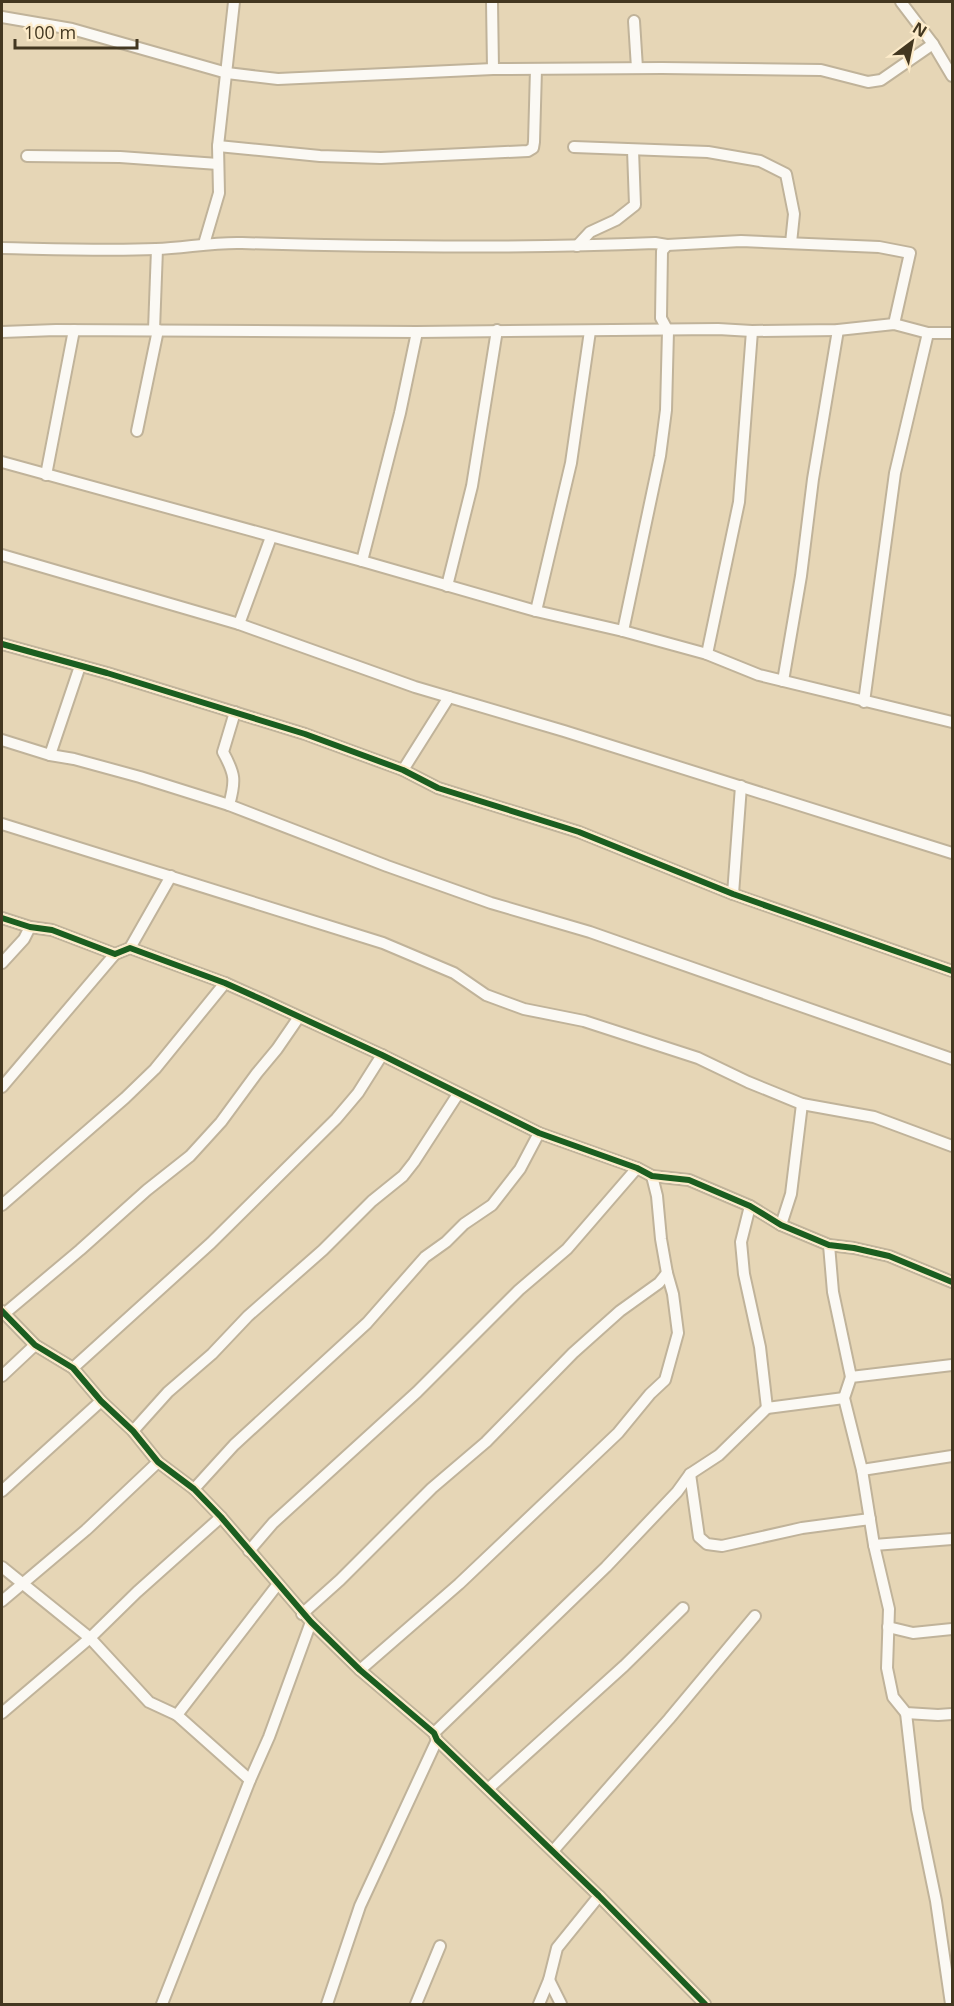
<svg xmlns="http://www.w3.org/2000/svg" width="954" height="2006" font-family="'Open Sans',sans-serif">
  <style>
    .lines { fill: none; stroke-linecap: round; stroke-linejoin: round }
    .minor-casing { stroke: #c0b39a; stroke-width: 14 }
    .minor { stroke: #fbf9f4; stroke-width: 10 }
    .cycleway-casing { stroke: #fdebc9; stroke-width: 10 }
    .cycleway { stroke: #1b5e20; stroke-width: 6 }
  </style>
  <rect width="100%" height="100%" fill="#e6d6b6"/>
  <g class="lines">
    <g class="minor-casing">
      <g id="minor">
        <polyline points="492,2 493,69"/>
        <polyline points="901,2 933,44 952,76"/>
        <polyline points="2,17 72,29 227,73 278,79 493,69 662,68 821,70 868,82 881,80 933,44"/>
        <polyline points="634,21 637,68"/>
        <polyline points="218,146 320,156 381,158 528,151 533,148 534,142 536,69"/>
        <polyline points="574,147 708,152 760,161 786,174 794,214 791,243"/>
        <polyline points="27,156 120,157 218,164"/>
        <polyline points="204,244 219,193 218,146 234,2"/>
        <polyline points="577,246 590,232 616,220 635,205 633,150"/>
        <path d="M2,248C53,249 105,251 156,249C185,248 213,242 242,243C379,247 517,249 655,243L667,245L741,241L879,247L910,253L894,324"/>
        <polyline points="154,330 157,249"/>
        <polyline points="2,332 56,330 417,332 718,329 752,331 838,330 894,324 928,333 952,333"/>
        <polyline points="137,431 158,330"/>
        <polyline points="2,462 362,561 536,611 623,631 707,654 759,675 952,722"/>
        <polyline points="46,475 74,330"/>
        <polyline points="2,555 239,624 415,687 564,731 952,853"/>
        <polyline points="362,561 400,413 417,332"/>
        <polyline points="447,586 472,486 497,330"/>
        <polyline points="536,611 571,463 590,331"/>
        <polyline points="239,624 271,537"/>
        <polyline points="623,631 660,456 666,410 668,331 661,318 662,251 667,245"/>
        <polyline points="2,644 107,673 305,734 403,770 438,788 579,832 733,894 952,971"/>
        <polyline points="707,654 739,502 752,331"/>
        <polyline points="783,681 801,576 813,479 838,330"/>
        <polyline points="864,702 895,473 928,333"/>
        <polyline points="2,740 50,755 74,759 140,777 229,805 387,866 491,903 590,932 952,1059"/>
        <polyline points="50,755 80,666"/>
        <polyline points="403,770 449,697"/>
        <path d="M229,805C236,780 235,774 223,752L235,712"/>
        <polyline points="2,824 383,943 454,973 486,995 524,1009 584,1021 698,1058 748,1082 802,1104 874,1117 952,1146"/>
        <polyline points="733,894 741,786"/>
        <polyline points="2,918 30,927 52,930 115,954 130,948 225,983 263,1000 382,1055 539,1133 637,1168 652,1176 689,1180 750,1206 781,1225 829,1245 854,1248 889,1256 952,1282"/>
        <polyline points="130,948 171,876"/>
        <polyline points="2,963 24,939 30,927"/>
        <polyline points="2,1087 115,954"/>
        <polyline points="2,1205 125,1098 155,1069 225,983"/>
        <polyline points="750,1206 741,1242 744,1274 760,1347 767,1408 844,1398"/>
        <polyline points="781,1225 791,1194 802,1104"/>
        <polyline points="829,1245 833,1292 851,1377"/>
        <polyline points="2,1311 35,1345 73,1368 101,1401 133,1431 158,1462 194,1489 221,1517 311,1622 360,1670 434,1733 437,1740 599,1896 705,2004"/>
        <polyline points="4,1314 80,1250 147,1190 190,1156 221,1122 257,1073 277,1049 299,1017"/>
        <polyline points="952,1365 851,1377 844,1398 862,1470 874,1545 889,1609 887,1668 893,1697 906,1713 938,1715 952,1714"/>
        <polyline points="73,1368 211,1243 336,1119 358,1093 382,1055"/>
        <polyline points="2,1376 35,1345"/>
        <polyline points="133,1431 168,1392 212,1354 248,1316 323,1250 372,1201 403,1176 414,1162 458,1094"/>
        <polyline points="862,1470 952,1456"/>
        <polyline points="690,1474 699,1537 707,1544 722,1546 802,1528 870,1519"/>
        <polyline points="194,1489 234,1445 367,1323 425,1257 446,1242 464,1224 492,1205 520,1169 539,1133"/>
        <polyline points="2,1491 101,1401"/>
        <polyline points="874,1545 952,1539"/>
        <polyline points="249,1551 273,1523 417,1392 519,1290 567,1249 637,1168"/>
        <polyline points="2,1567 90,1638 149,1702 177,1715 250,1780"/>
        <polyline points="2,1601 86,1530 158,1462"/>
        <polyline points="302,1614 340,1580 432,1488 486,1442 573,1353 620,1311 659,1283 667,1273"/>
        <polyline points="888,1627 913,1633 952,1629"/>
        <polyline points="360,1670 459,1584 618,1433 650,1394 665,1380 678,1333 673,1294 667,1273 661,1239 657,1196 652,1176"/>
        <polyline points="2,1713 90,1638 137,1592 221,1517"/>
        <polyline points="906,1713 917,1809 936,1901 951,2004"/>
        <polyline points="177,1715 278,1584"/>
        <polyline points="434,1733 606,1567 677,1492 690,1474 719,1455 767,1408"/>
        <polyline points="489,1788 624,1666 683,1608"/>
        <polyline points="553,1851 669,1719 755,1616"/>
        <polyline points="549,1980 561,2004"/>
        <polyline points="162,2004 250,1780 269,1737 311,1622"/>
        <polyline points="327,2004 360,1906 437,1740"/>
        <polyline points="416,2004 440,1946"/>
        <polyline points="539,2004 549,1980 557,1948 599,1896"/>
      </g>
    </g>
    <use href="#minor" class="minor"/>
    <g class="cycleway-casing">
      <g id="cycleway">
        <polyline points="2,644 107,673 305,734 403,770 438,788 579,832 733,894 952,971"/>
        <polyline points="2,918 30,927 52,930 115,954 130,948 225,983 263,1000 382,1055 539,1133 637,1168 652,1176 689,1180 750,1206 781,1225 829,1245 854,1248 889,1256 952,1282"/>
        <polyline points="2,1311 35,1345 73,1368 101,1401 133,1431 158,1462 194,1489 221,1517 311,1622 360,1670 434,1733 437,1740 599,1896 705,2004"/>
      </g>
    </g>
    <use href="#cycleway" class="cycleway"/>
  </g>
  <rect width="954" height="2006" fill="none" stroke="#433720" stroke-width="6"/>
  <g transform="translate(912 42) rotate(32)" stroke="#fdebc9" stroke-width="4.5" paint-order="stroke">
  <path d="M0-4.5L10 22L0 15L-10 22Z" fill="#433720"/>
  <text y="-9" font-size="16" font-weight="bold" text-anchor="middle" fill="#433720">N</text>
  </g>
  <path d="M15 39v9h122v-9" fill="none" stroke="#433720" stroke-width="3"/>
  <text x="24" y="39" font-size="18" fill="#433720" stroke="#fdebc9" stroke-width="4.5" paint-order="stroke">100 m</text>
</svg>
